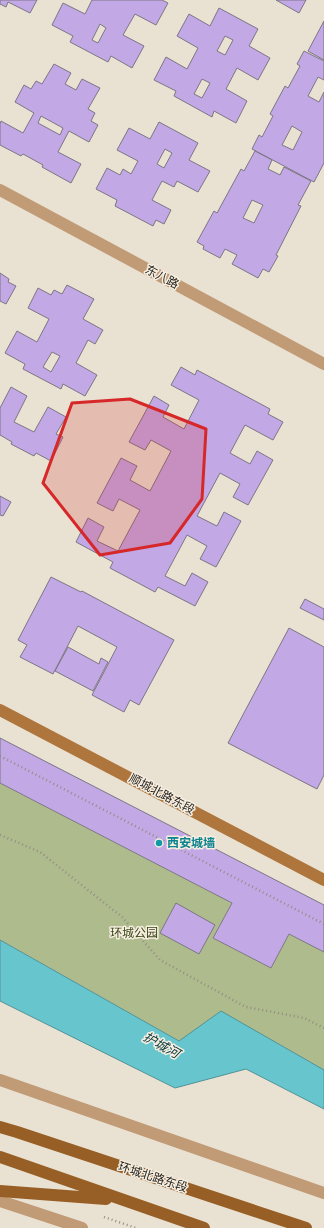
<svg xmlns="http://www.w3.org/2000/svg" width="324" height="1228" font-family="'Alegreya Sans','Noto Sans SC',sans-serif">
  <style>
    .green { fill: #aebb8c }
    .water { fill: #67c5ce; stroke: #529398 }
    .building { fill: #c3a8e6; stroke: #7c7684; fill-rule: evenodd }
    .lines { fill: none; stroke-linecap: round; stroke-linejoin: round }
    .path { stroke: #948e83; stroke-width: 2.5; stroke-dasharray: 1 3; stroke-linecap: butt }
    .street { stroke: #c19a76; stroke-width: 12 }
    .secondary { stroke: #ae763d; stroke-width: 12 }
    .primary { stroke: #975f25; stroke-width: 12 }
    .marked { fill: #d62828; fill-opacity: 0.2; stroke: #d62828; stroke-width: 3; stroke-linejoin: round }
    .culture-dot { fill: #0f9aa8; stroke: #f6eee0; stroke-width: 1.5 }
    .labels { text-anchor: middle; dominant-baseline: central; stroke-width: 3; stroke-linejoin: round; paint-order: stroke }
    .street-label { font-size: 12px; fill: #221f1a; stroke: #f6eee0 }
    .culture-label { font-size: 12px; font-weight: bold; fill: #0d838f; stroke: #f6eee0; text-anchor: start }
    .park-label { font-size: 12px; fill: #3a4615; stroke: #f6eee0 }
    .water-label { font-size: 13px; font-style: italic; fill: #07373b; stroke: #f6eee0 }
  </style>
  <rect width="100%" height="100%" fill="#e9e1d2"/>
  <polygon class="green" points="0,783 232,903 213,938 271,968 289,934 324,952 324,1077 179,1041 0,940"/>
  <polygon class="water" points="0,940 179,1041 221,1011 324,1070 324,1109 246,1069 175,1088 0,1001"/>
  <g class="building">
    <polygon points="0,0 37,0 30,13 8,2 6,7 0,4"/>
    <path d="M92,0H162L168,3L156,25L135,14L123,35L144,46L132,68L111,56L108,62L70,42L73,36L52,25L63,3L85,14ZM100,24L106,28L98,43L92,40Z"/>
    <polygon points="276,0 306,0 299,13"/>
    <path d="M219,8L258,29L249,46L270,58L258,80L237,68L226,89L247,101L236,123L214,111L212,117L174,96L176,91L154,80L166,57L187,69L198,48L177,36L189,14L210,26ZM225,36L233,40L225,55L217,51ZM202,79L210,83L202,98L194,94Z"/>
    <polygon points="324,21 324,60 308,51"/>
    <path d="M304,51L324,61V80L318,77L308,96L319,102L324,92V163L314,182L252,149L259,135L262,137L273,116L270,114L285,86L288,88L300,66L297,64ZM292,126L302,132L293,150L282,145Z"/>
    <path d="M54,64L71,73L65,84L76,90L82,79L100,88L88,109L95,113L91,121L98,125L89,142L69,131L58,152L81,164L71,183L42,167L43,165L23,154L21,156L0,145V124L1,121L23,133L34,113L15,102L24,85L31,89L36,81L42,84ZM41,116L63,128L60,135L38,123Z"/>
    <path d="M159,122L198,143L189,160L210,171L198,192L177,181L174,187L162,181L152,200L171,210L164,224L156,220L153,226L115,206L117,200L96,189L107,168L120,175L123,169L131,174L138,161L117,150L129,128L150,139ZM165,149L172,153L164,168L157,164Z"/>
    <path d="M255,151L272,160L268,169L280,175L284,167L311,181L298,205L301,206L276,255L278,256L269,272L263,269L258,278L232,264L237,255L225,249L220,258L203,249L204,246L197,242L214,211L217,213L241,169L244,171ZM252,200L263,205L254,223L243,218Z"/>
    <polygon points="0,273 9,279 8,282 16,286 6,304 0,301"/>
    <path d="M67,285L94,299L83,319L103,330L95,344L88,340L76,363L97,375L85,396L63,384L61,389L23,369L25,364L5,353L17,331L37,342L49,319L28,308L38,288L51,295L54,290L62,294ZM52,352L60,356L51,372L43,367Z"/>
    <polygon points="181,367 195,375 197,370 270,409 268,414 283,422 273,440 245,425 230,453 250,464 257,451 273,460 248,505 233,497 240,484 220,473 197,516 217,526 224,512 241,521 216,567 200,559 207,546 187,535 165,576 185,586 192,573 208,582 195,606 158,587 155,592 110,568 113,562 76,542 88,518 104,527 97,541 118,551 140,510 119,499 113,511 97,503 121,458 137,466 130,480 150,491 171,451 151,440 145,450 129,442 154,396 169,405 163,417 184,429 199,400 171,385"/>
    <polygon points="11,387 27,396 14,422 34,432 48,407 66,417 56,434 63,437 51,461 36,453 34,456 11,444 12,442 0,435 0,408"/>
    <polygon points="0,496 11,502 3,516 0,515"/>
    <polygon points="51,577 81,592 82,591 174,640 139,705 130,700 124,712 92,695 117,647 78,626 53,674 20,657 27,645 18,640"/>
    <polygon points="305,599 324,609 324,620 300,608"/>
    <polygon points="289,628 324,647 324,775 317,789 228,743"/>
    <polygon points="68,647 99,664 101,658 108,662 93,691 55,671"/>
    <polygon points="0,738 324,905 324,952 289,934 271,968 213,938 232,903 0,783"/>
    <polygon points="176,903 215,925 199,954 160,933"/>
  </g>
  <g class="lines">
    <g class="path">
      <polyline points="0,756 324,924"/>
      <polyline points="0,835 40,852 122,917 160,960 246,1007 304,1018 324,1028"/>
      <polyline points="104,1217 136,1228"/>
    </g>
    <g class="street">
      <polyline points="0,190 324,364"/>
      <polyline points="0,1080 324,1193"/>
      <polyline points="0,1201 82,1228"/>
    </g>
    <polyline class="secondary" points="0,710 324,880"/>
    <g class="primary">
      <polyline points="0,1127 17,1132 306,1228"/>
      <polyline points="0,1157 204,1228"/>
      <polyline points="0,1191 106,1199"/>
    </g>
  </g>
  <path class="marked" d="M130,399L206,429L202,499L170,543L100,555L43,483L72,403Z"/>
  <circle class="culture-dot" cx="159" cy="843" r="4"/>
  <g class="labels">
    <g class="street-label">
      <text transform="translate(162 277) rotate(28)">东八路</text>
      <text transform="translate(162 794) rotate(28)">顺城北路东段</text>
      <text transform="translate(153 1177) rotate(18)">环城北路东段</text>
    </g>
    <g class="culture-label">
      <text x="167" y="843">西安城墙</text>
    </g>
    <g class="park-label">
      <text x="134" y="933">环城公园</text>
    </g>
    <g class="water-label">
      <text transform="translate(161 1046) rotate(29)">护城河</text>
    </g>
  </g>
</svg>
